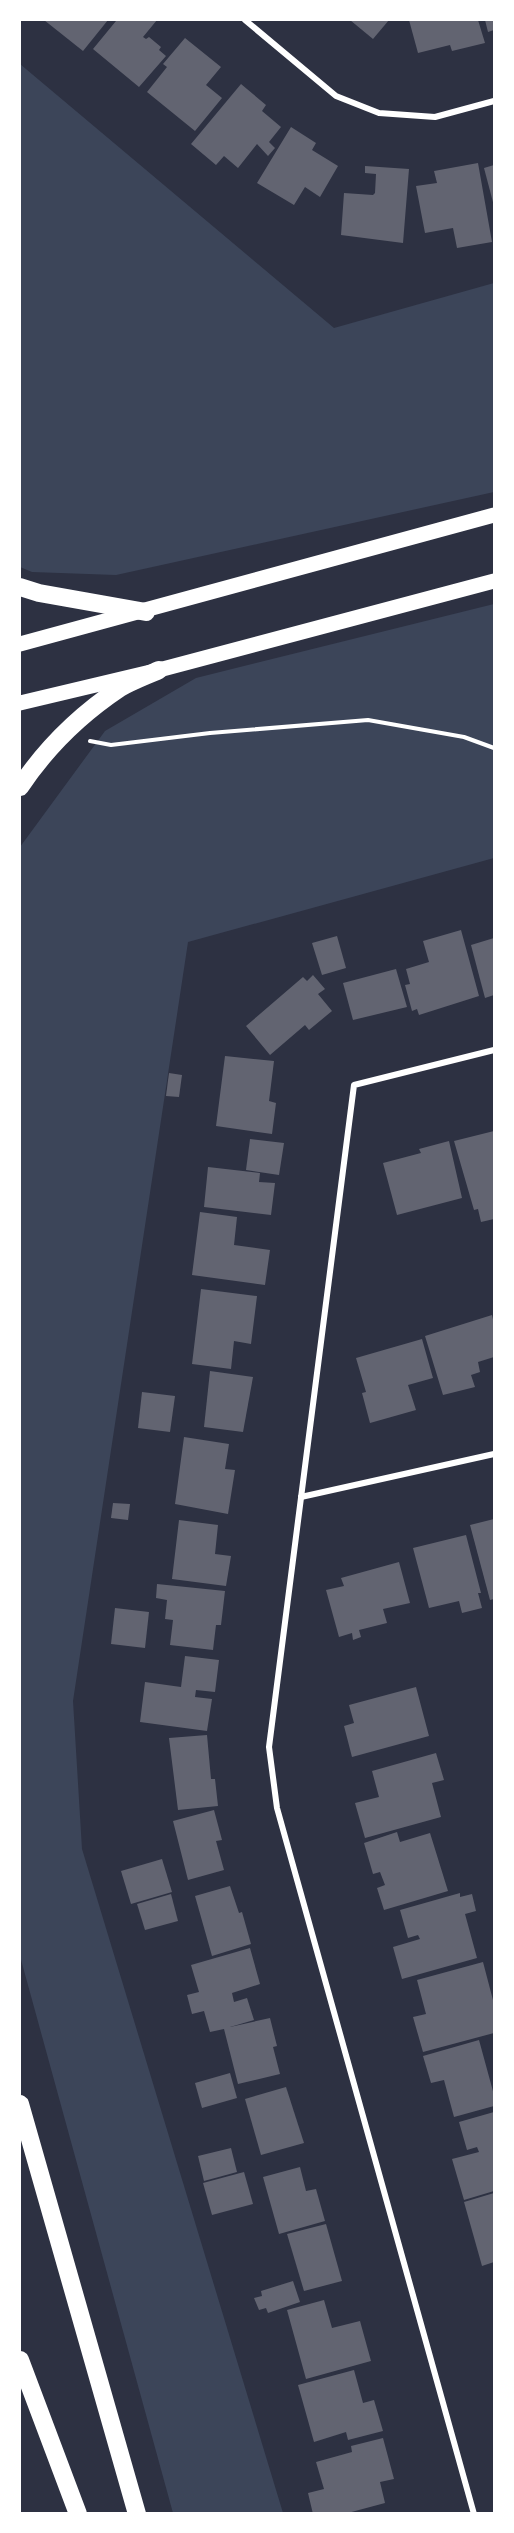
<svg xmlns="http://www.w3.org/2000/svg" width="514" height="2533" font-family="Rubik,sans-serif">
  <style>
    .green { fill: #3c4559 }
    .building { fill: #626471 }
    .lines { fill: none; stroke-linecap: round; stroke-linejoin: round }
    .path { stroke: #fff; stroke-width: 4 }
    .minor { stroke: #fff; stroke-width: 6 }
    .primary { stroke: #fff; stroke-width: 15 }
    .motorway { stroke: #fff; stroke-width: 18 }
  </style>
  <rect width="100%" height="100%" fill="#2d3142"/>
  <g class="green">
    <polygon points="20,64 334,328 494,283 494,492 116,575 32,572 20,567"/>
    <polygon points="494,604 494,858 188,942 73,1701 82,1849 283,2513 173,2513 20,1956 20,847 105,731 196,678"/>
  </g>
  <g class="building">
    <polygon points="44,20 108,20 83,51"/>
    <polygon points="114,20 157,20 143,37 146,39 149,37 161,47 159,50 166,56 139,87 93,49 116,21"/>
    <polygon points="350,20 389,20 373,39"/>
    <polygon points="409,20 478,20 485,43 452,51 450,45 418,53"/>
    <polygon points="485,20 494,20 494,30 488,32"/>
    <polygon points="185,38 221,67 206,85 222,98 195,131 147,92 167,67 163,64"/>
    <polygon points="241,84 266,105 262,111 281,127 269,142 275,148 268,156 257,144 238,168 224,156 216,165 191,144"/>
    <polygon points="291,127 316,143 312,150 338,166 320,197 305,187 294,205 257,183"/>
    <polygon points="478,163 492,242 457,248 453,228 425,233 416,186 437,183 434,171"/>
    <polygon points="494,165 494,206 484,168"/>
    <polygon points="365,166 409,169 403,243 341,235 344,193 373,195 375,193 376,174 365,173"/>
    <polygon points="461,930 479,996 419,1015 417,1009 412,1011 405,985 410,984 406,969 429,962 423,941"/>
    <polygon points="337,936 346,968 322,975 312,943"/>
    <polygon points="494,938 494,995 485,998 471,945"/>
    <polygon points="396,969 407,1007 353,1020 343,983"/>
    <polygon points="313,975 325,989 318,994 332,1011 309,1030 305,1025 270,1055 246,1026 303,977 307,981"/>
    <polygon points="225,1056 274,1061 269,1101 276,1103 272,1134 216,1126"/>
    <polygon points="169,1073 182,1075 179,1097 166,1096"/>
    <polygon points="494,1131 494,1219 481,1222 478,1209 474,1210 454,1141"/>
    <polygon points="250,1139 284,1143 279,1175 246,1170"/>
    <polygon points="449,1141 462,1198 397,1215 383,1163 421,1153 419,1149"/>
    <polygon points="208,1167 260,1173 259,1182 275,1183 271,1215 204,1207"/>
    <polygon points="200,1212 237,1217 234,1245 270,1250 265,1285 192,1275"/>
    <polygon points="201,1289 257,1296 251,1344 234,1341 231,1369 192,1364"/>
    <polygon points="492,1315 494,1324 494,1357 478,1362 480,1372 471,1375 475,1387 443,1395 425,1336"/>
    <polygon points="422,1339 433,1378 408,1385 416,1410 370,1423 362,1393 366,1392 356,1358"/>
    <polygon points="210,1371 253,1377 243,1432 204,1427"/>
    <polygon points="142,1392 175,1396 170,1432 138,1428"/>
    <polygon points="184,1437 229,1444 225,1469 235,1470 228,1514 175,1504"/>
    <polygon points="113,1503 130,1504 128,1520 111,1518"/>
    <polygon points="494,1519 494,1599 490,1600 470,1525"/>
    <polygon points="179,1520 218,1525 215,1554 231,1556 226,1586 172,1579"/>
    <polygon points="466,1535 481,1593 478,1593 482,1608 462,1613 459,1601 429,1608 413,1548"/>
    <polygon points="399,1562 410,1603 383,1609 387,1623 359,1630 361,1637 353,1640 352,1633 339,1637 326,1590 344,1586 341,1578"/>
    <polygon points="157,1584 225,1591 221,1625 216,1625 213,1650 170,1645 173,1620 165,1619 167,1600 156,1598"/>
    <polygon points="115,1608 149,1612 145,1648 111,1644"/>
    <polygon points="185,1656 219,1660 215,1692 196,1690 195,1697 212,1699 207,1731 140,1722 145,1682 181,1687"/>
    <polygon points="416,1687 429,1736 352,1757 344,1726 354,1723 349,1705"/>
    <polygon points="207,1735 211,1779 215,1779 218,1806 178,1810 169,1738"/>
    <polygon points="436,1753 444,1780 432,1783 441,1817 365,1838 355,1803 379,1797 372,1771"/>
    <polygon points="214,1810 222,1840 216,1841 224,1870 188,1880 173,1821"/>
    <polygon points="397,1832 400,1842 430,1833 448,1891 384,1910 377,1888 385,1885 380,1872 373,1874 364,1843"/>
    <polygon points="162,1859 172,1892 131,1904 121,1871"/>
    <polygon points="230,1886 239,1913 242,1912 251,1944 212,1956 195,1896"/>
    <polygon points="460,1893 460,1897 472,1894 476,1911 465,1914 477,1958 402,1979 393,1947 420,1939 418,1935 408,1938 400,1910"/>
    <polygon points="171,1894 178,1921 145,1930 137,1904"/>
    <polygon points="250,1948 260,1984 232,1993 234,2002 247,1998 254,2020 230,2027 270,2018 277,2046 273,2047 280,2074 238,2084 224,2029 210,2032 204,2011 192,2014 187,1995 199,1992 191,1965"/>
    <polygon points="483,1962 494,2004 494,2033 423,2052 413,2017 426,2014 417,1980"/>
    <polygon points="479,2040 494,2095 494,2106 454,2117 444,2080 431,2083 423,2056"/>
    <polygon points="230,2073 237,2098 202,2108 195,2083"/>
    <polygon points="286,2087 304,2143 261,2155 245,2099"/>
    <polygon points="494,2112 494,2191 464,2200 452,2159 479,2152 477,2147 467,2150 459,2122"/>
    <polygon points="231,2148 237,2172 204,2181 198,2156"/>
    <polygon points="300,2167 306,2191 316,2189 325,2221 279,2234 263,2177"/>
    <polygon points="244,2172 253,2204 212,2215 203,2183"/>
    <polygon points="494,2193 494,2262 482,2266 464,2202"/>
    <polygon points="326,2224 342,2281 304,2291 287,2234"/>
    <polygon points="293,2281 300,2302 268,2313 266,2308 259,2310 254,2298 262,2296 261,2291"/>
    <polygon points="324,2300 332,2328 360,2321 371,2361 306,2379 287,2310"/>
    <polygon points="354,2370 363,2403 374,2400 383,2431 348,2440 346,2432 314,2442 298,2385"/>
    <polygon points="383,2438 394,2479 380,2482 385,2503 344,2514 313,2514 308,2493 324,2489 316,2462 352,2452 351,2446"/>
  </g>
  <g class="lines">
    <polyline class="path" points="90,741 111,745 210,733 368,720 464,737 494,748"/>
    <g class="minor">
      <polyline points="245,20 336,96 379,113 435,117 494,101"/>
      <polyline points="301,1497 494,1454"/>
      <polyline points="474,2514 277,1808 269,1747 354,1085 494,1050"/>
    </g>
    <g class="primary">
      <polyline points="20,644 494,515"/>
      <polyline points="20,703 159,670 494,581"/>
    </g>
    <g class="motorway">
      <polyline points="20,587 39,593 146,612"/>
      <path d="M20,787C46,748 81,714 120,688C132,681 146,676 159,670"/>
      <polyline points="20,2104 137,2514"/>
      <polyline points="20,2360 78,2514"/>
    </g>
  </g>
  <rect width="514" height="2533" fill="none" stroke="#ffffff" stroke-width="42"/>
</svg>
